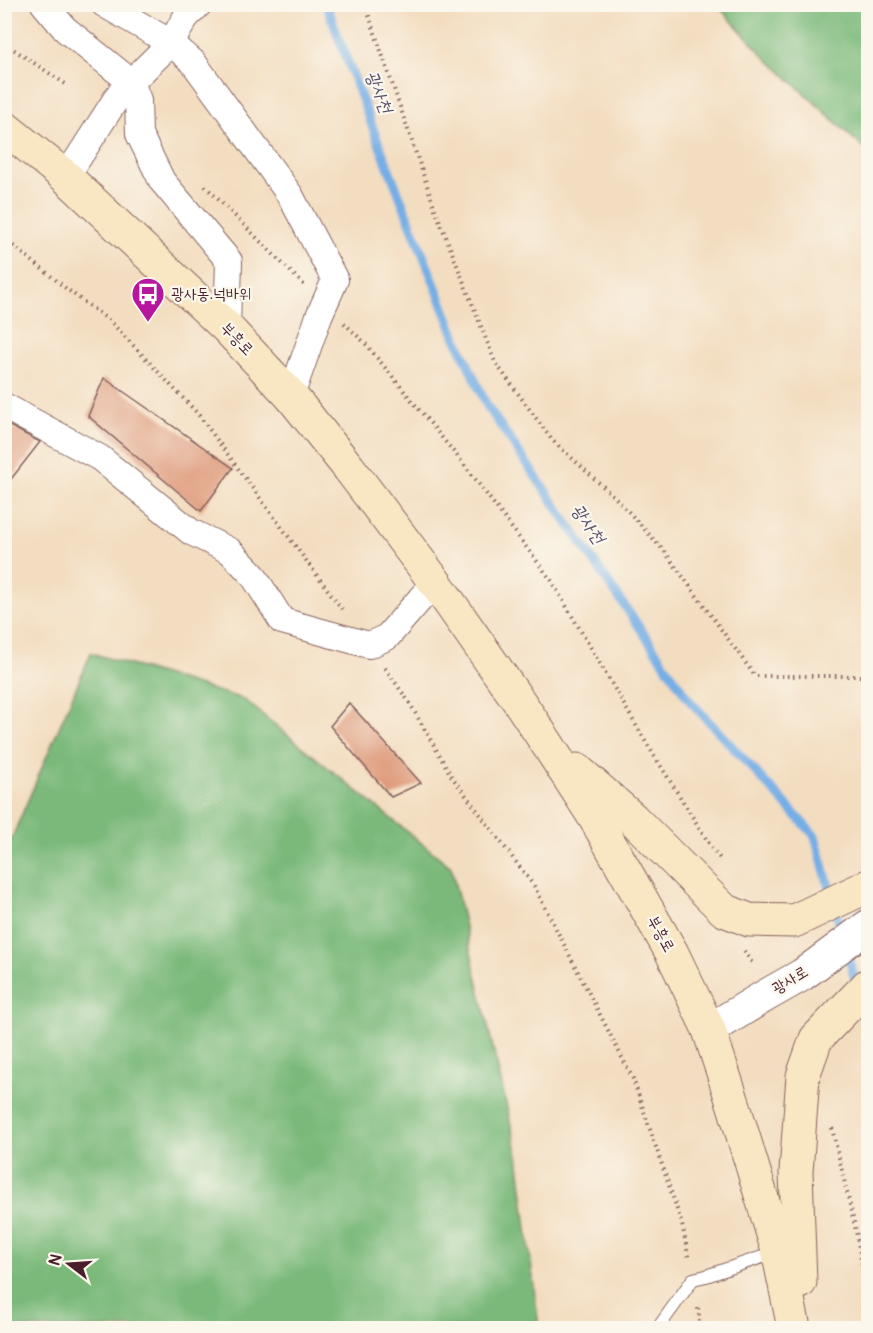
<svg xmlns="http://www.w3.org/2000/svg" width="873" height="1333" font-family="Pangolin,'Poor Story',sans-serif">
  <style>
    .forest { fill: #7ab97a; stroke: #626c52; stroke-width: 1.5 }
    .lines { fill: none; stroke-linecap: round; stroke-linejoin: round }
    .stream { stroke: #75aee5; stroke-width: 9 }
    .building { fill: #df9b7d }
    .service-casing { stroke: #85625f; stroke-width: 14 }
    .minor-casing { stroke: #85625f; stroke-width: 28 }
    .tertiary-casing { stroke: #85625f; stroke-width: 34 }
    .secondary-casing { stroke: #85625f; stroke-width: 35 }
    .path { stroke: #85625f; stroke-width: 4; stroke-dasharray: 1.5 4.5; stroke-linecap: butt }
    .service { stroke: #fff; stroke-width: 12 }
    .minor { stroke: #fff; stroke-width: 26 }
    .tertiary { stroke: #fff; stroke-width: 32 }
    .secondary { stroke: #f9e7c3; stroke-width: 33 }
    .labels { text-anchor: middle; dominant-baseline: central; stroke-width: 4.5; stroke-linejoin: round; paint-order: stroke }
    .poi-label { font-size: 16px; fill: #4a1f2b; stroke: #fbf7ec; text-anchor: start }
    .street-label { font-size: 16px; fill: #4a1f2b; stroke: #fbf7ec }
    .water-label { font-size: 18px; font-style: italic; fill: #59516c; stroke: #fbf7ec }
  </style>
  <rect width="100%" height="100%" fill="#fbf7ec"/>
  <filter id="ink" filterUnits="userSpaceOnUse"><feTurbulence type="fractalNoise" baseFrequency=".0167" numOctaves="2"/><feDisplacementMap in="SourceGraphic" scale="12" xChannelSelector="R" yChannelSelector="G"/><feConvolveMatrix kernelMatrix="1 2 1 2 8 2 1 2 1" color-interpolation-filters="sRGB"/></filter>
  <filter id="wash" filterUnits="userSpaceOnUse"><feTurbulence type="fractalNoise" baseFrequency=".008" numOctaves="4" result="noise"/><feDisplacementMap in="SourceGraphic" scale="24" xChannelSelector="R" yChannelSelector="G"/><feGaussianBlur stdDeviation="1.35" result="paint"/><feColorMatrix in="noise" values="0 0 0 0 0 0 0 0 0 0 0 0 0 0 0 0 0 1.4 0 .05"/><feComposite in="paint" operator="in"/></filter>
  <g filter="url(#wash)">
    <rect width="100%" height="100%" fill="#f3ddc0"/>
    <g class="forest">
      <polygon points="717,5 868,5 868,152 764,56"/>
      <polygon points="91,653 243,699 451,867 518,1155 539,1328 5,1328 5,854"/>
    </g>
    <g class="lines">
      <g class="stream">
        <polyline points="326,4 372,126 456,338 487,406 690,701 815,836 857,987"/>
        <polyline points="862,1003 868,1028"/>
      </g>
    </g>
    <g id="blocks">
      <g class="building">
        <polygon points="104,378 233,468 201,511 88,416"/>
        <polygon points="4,423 40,442 4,488"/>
        <polygon points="349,703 421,783 391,797 330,726"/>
      </g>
    </g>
  </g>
  <g filter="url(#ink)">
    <use href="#blocks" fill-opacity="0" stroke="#85625f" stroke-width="1.5"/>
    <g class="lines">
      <g class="service-casing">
        <polyline id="service" points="658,1328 693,1279 706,1276 777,1252"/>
      </g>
      <g class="minor-casing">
        <g id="minor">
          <polyline points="44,4 65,29 131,82 138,100 139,134 162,181 229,261 227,328"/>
          <polyline points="104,4 171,43 193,62 290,195 335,280 319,316 291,396"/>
          <polyline points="66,177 120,93 171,43 186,17 199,4"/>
          <polyline points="4,406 100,458 191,532 230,551 253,575 282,621 369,645 387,637 435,582"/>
        </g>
      </g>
      <g class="tertiary-casing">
        <polyline id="tertiary" points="709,1030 765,996 802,975 868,926"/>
      </g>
      <g class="secondary-casing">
        <g id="secondary">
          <polyline points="4,127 66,177 227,328 291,396 349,468 435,582 520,703 548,745 595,818 672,953 709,1030 734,1106 778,1251 794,1328"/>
          <polyline points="577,770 633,819 724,910 749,920 794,921 868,886"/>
          <polyline points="800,1282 796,1172 803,1076 816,1039 868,985"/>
        </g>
      </g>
      <g class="path">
        <polyline points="365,4 435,209 495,362 552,440 619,501 665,552 755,676 868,676"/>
        <polyline points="4,43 67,85"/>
        <polyline points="205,186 304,285"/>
        <polyline points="4,238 68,290 111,322 198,414 251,486 342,609"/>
        <polyline points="344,323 365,343 466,467 551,580 647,744 712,848 721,860"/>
        <polyline points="385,668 409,702 452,777 534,886 633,1079 682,1224 689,1260"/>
        <polyline points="744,951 753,964"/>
        <polyline points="832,1128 856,1231 868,1297"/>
        <polyline points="698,1308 701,1328"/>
      </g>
      <use href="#service" class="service"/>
      <use href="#minor" class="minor"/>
      <use href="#tertiary" class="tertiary"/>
      <use href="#secondary" class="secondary"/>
    </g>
  </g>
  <defs>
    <g id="bus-pin" transform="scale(1.725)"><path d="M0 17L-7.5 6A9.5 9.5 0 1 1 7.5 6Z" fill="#b5179e" stroke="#fbf7ec"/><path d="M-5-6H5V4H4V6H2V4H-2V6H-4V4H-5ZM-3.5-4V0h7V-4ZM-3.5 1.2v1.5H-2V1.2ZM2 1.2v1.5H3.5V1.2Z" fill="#fff"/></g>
  </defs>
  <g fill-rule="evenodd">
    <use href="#bus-pin" x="148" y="294"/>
  </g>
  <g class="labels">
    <g class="poi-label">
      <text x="171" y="294">광사동.넉바위</text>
    </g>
    <g class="street-label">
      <text transform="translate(237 339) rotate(46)">부흥로</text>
      <text transform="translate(661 934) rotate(61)">부흥로</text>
      <text transform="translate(790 980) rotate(-31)">광사로</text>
    </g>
    <g class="water-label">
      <text transform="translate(379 92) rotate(68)">광사천</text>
      <text transform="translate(588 524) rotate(55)">광사천</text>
    </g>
  </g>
  <rect width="873" height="1333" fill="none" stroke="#fbf7ec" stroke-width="24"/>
  <g transform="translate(69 1264) rotate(287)" stroke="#fbf7ec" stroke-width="4.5" paint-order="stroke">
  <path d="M0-4.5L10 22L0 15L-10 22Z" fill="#4a1f2b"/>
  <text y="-9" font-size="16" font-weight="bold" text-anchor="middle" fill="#4a1f2b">N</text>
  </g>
</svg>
